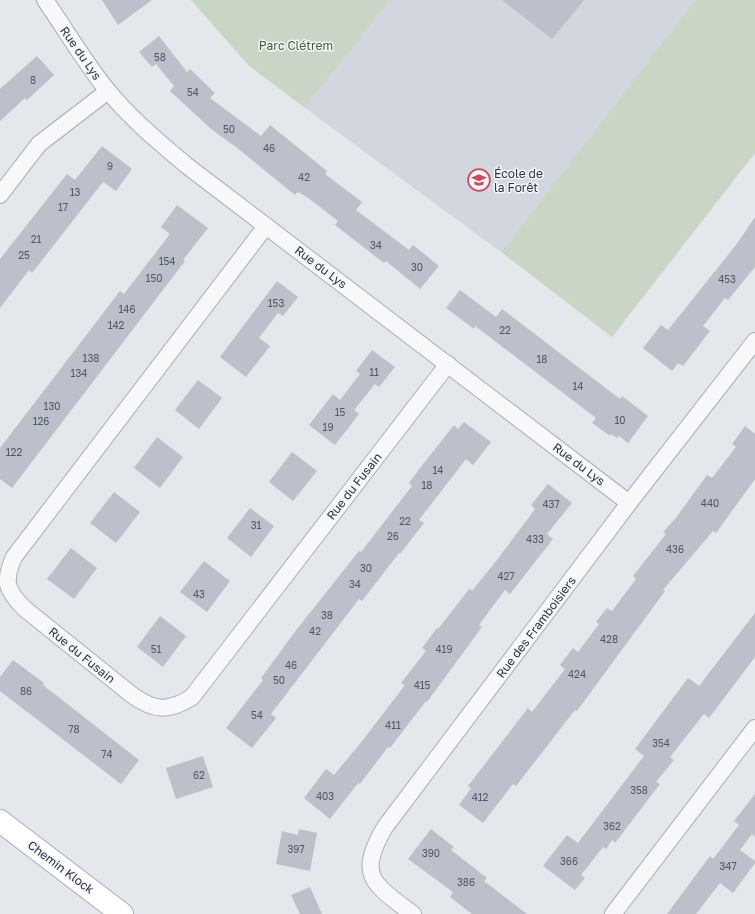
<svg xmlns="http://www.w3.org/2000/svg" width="755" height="914" font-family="'Golos Text',sans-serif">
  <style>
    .built { fill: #d2d6de }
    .green { fill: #c9d6c5 }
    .building { fill: #bbc0ca }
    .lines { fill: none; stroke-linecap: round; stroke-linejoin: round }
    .street-casing { stroke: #a9aeb7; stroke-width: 18 }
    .secondary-casing { stroke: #a9aeb7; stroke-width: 24 }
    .street { stroke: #f7f8fa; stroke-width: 16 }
    .secondary { stroke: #fff; stroke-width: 22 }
    .labels { text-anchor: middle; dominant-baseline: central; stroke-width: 3; stroke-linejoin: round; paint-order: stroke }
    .number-label { font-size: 10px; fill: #4f5766 }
    .park-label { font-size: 12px; fill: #3f6138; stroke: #f4f6f9 }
    .street-label { font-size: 12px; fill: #2b3445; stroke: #f4f6f9 }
    .poi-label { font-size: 12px; fill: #2b3445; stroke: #f4f6f9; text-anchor: start }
  </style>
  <rect width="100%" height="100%" fill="#e4e7ec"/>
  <polygon class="built" points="390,0 695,0 501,252 305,108"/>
  <g class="green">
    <polygon points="191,0 390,0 305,108 249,66"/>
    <polygon points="695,0 755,0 755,153 612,337 501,252"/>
  </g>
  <g class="building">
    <polygon points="102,0 152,0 118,25"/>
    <polygon points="502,0 584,0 552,39"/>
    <polygon points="159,36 187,72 190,69 215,93 210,98 261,136 270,125 327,171 325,174 362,202 356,210 409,250 413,245 439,266 420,289 386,261 384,263 335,225 338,221 307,197 298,192 295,195 236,147 211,129 170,91 174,86 156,64 152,67 139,52"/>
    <polygon points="37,56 54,75 27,100 25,98 0,121 0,89"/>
    <polygon points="102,146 132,169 116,191 103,182 32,273 29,270 0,308 0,259 67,174 75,180"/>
    <polygon points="177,205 208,228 183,260 185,261 172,278 12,488 0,479 0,448 120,291 124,294 170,234 161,227"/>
    <polygon points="755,217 755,267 728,300 725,298 703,326 710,331 683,366 678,363 672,371 643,348 661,325 668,330 736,245"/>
    <polygon points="277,281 298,297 283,316 278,313 259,338 270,346 246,377 220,357"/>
    <polygon points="460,290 496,317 502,309 620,399 622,396 648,416 628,443 619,436 617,438 611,434 610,436 592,423 596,418 475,326 474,329 446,308"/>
    <polygon points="372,350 395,367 379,387 375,384 354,410 359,414 335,445 309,425 333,394 340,400 360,374 356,371"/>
    <polygon points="198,380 222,398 199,429 175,410"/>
    <polygon points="464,422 491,442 473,465 466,459 419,520 424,523 400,554 399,553 362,601 359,599 271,714 276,718 252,748 226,728 263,680 261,678 297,629 359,551 361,552 412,486 409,483 420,468 454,425 458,429"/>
    <polygon points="745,426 755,434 755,479 716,533 713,531 663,590 665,591 577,711 575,710 516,786 513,784 483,823 459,805 471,788 468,786 528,708 532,712 565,669 560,665 573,648 578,652 599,624 596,622 607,608 612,611 636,579 633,576 666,534 663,532 675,519 707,475 712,478 736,447 732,444"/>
    <polygon points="157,437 183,457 160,488 134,468"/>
    <polygon points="292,452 317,471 293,501 269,482"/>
    <polygon points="548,484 572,503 547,534 553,539 510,594 505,590 479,625 482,627 427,702 426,701 390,748 388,747 360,784 358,783 330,819 304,798 326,769 334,775 363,740 405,685 401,683 426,651 422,648 437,628 438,629 470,588 472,591 500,556 535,509 531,505"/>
    <polygon points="114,492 140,512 116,543 90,523"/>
    <polygon points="250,508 274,526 251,557 227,538"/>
    <polygon points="71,548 97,568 74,599 47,579"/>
    <polygon points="204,561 230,581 207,612 180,592"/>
    <polygon points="755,613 755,657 709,718 704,714 670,757 674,760 656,782 660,784 615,843 612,840 606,849 603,847 581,875 585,878 575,890 543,866 567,835 578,843 644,756 635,749 688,678 699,686"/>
    <polygon points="160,616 186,636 163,667 137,647"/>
    <polygon points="13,660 44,683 43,685 139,760 121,784 0,691 0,677"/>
    <polygon points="203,756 213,787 176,799 166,768"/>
    <polygon points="755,794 755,837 752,834 740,850 755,861 755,863 733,893 720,883 696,914 667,914 710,856 713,859 739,825 734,821"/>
    <polygon points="299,829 317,833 310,871 276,864 282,831 298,835"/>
    <polygon points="431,829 454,847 451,850 487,878 484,881 527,914 472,914 450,897 453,892 408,859"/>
    <polygon points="310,887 322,914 300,914 291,895"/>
  </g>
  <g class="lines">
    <g class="street-casing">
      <g id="street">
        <path d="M45,0C66,30 85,63 108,91C131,119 159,142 186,165L629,503"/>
        <polyline points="0,195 39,144 108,91"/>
        <path d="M266,226L14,557C3,582 6,590 25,609L132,695C154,711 169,712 192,697L448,364"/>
        <path d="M413,914C373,884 356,876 385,827L629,503L755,341"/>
        <polyline points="613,914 755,728"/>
      </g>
    </g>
    <g class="secondary-casing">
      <polyline id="secondary" points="0,821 122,914"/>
    </g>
    <use href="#street" class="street"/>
    <use href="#secondary" class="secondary"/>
  </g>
  <defs>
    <g id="school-ring" transform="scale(1.15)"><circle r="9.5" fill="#f4f6f9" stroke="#d1495b" stroke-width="1.5"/><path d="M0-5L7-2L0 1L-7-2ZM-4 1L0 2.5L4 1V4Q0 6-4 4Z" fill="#d1495b"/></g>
  </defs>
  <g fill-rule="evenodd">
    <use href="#school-ring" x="479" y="180"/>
  </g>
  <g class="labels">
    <g class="number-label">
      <text x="160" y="57">58</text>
      <text x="33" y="80">8</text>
      <text x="193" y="92">54</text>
      <text x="229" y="129">50</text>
      <text x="269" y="148">46</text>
      <text x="110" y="166">9</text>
      <text x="304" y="177">42</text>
      <text x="75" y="192">13</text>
      <text x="63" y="207">17</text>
      <text x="36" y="239">21</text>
      <text x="376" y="245">34</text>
      <text x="24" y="255">25</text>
      <text x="167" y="261">154</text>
      <text x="417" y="267">30</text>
      <text x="154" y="278">150</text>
      <text x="727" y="279">453</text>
      <text x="276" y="303">153</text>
      <text x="127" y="309">146</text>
      <text x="116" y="325">142</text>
      <text x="505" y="330">22</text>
      <text x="91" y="358">138</text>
      <text x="542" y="359">18</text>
      <text x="374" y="372">11</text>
      <text x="79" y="373">134</text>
      <text x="578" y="386">14</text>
      <text x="52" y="406">130</text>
      <text x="340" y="412">15</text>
      <text x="620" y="420">10</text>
      <text x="41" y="421">126</text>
      <text x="328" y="427">19</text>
      <text x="14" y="452">122</text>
      <text x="438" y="470">14</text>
      <text x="427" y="485">18</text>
      <text x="710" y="503">440</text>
      <text x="551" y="504">437</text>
      <text x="405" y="521">22</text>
      <text x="256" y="525">31</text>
      <text x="393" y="536">26</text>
      <text x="535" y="539">433</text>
      <text x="675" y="549">436</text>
      <text x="366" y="568">30</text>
      <text x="506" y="576">427</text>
      <text x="355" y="584">34</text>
      <text x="199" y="594">43</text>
      <text x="327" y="615">38</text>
      <text x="315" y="631">42</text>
      <text x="609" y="639">428</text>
      <text x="156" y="649">51</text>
      <text x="444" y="649">419</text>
      <text x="291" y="665">46</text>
      <text x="577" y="674">424</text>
      <text x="279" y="680">50</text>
      <text x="422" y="685">415</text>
      <text x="26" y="691">86</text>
      <text x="257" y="715">54</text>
      <text x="393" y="725">411</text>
      <text x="74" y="729">78</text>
      <text x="661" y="743">354</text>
      <text x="107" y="754">74</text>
      <text x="199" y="775">62</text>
      <text x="639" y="790">358</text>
      <text x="325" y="796">403</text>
      <text x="480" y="797">412</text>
      <text x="612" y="826">362</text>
      <text x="296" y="849">397</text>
      <text x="431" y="853">390</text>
      <text x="569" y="861">366</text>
      <text x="728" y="866">347</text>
      <text x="466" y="882">386</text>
    </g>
    <g class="park-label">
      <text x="296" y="45">Parc Clétrem</text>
    </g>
    <g class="street-label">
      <text transform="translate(81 53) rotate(55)">Rue du Lys</text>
      <text transform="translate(321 267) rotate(37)">Rue du Lys</text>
      <text transform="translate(579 464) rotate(37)">Rue du Lys</text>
      <text transform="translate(354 486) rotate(-52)">Rue du Fusain</text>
      <text transform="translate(536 627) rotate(-53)">Rue des Framboisiers</text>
      <text transform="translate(82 655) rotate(39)">Rue du Fusain</text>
      <text transform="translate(61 867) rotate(37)">Chemin Klock</text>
    </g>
    <g class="poi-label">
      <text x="494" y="173">École de<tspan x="494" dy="14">la Forêt</tspan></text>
    </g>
  </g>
</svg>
